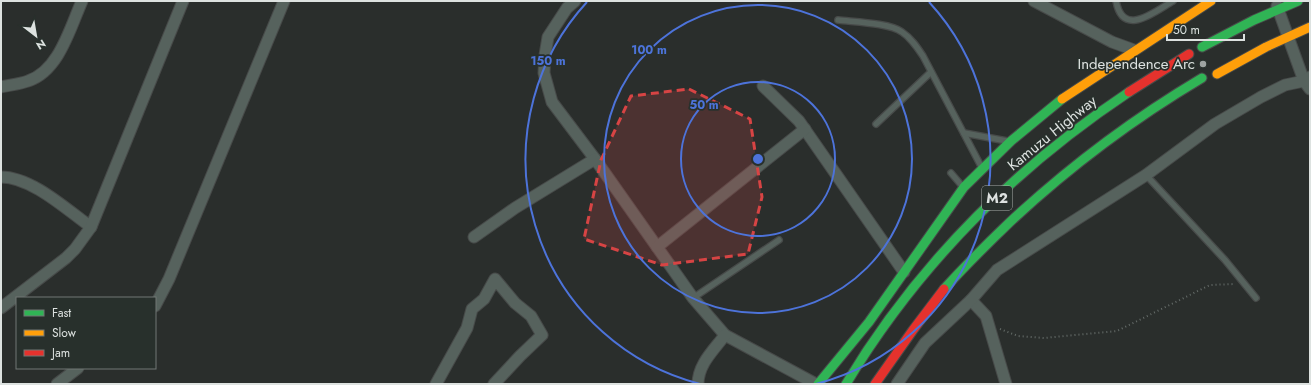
<svg xmlns="http://www.w3.org/2000/svg" width="1311" height="385" font-family="Jost,sans-serif">
  <style>
    .lines { fill: none; stroke-linecap: round; stroke-linejoin: round }
    .lane-casing { stroke: #474a49; stroke-width: 8 }
    .street-casing { stroke: #474a49; stroke-width: 13 }
    .fast-casing { stroke: #474a49; stroke-width: 11 }
    .slow-casing { stroke: #474a49; stroke-width: 11 }
    .jam-casing { stroke: #474a49; stroke-width: 11 }
    .path { stroke: #646b68; stroke-width: 2; stroke-dasharray: 1 3; stroke-linecap: butt }
    .lane { stroke: #56625d; stroke-width: 5.5 }
    .street { stroke: #56625d; stroke-width: 11 }
    .fast { stroke: #30b455; stroke-width: 9 }
    .slow { stroke: #ff9f0a; stroke-width: 9 }
    .jam { stroke: #e5322d; stroke-width: 9 }
    .marked { fill: #d74444; fill-opacity: 0.2; stroke: #d74444; stroke-width: 3; stroke-dasharray: 8 5; stroke-linejoin: round }
    .ring { fill: none; stroke: #4d73da; stroke-width: 2 }
    .poi-dot { fill: #9ea3a1; stroke: #28302c; stroke-width: 1.5 }
    .labels { text-anchor: middle; dominant-baseline: central; stroke-width: 3.5; stroke-linejoin: round; paint-order: stroke }
    .shield { fill: #28302c; stroke: #a7adaa; stroke-width: 1 }
    .shield-label { font-size: 14px; font-weight: bold; fill: #dde2e0 }
    .poi-label { font-size: 15px; fill: #dde2e0; stroke: #28302c; text-anchor: end }
    .street-label { font-size: 15px; fill: #dde2e0; stroke: #28302c }
    .centre { fill: #4d73da; stroke: #28302c; stroke-width: 2 }
    .ring-label { font-size: 12px; text-anchor: middle; font-weight: bold; fill: #4d73da; stroke: #28302c; stroke-width: 3.5; stroke-linejoin: round; paint-order: stroke }
  </style>
  <rect width="100%" height="100%" fill="#2a2e2c"/>
  <g class="lines">
    <g class="lane-casing">
      <g id="lane">
        <path d="M1116,1C1123,38 1154,12 1173,1"/>
        <path d="M838,20C854,22 890,23 902,32C911,38 917,47 923,56L982,168"/>
        <polyline points="876,124 931,72"/>
        <polyline points="964,133 1007,141"/>
        <polyline points="951,173 963,187"/>
        <polyline points="1146,175 1225,260 1256,298"/>
        <polyline points="693,298 779,240"/>
      </g>
    </g>
    <g class="street-casing">
      <g id="street">
        <polyline points="575,1 567,8 548,37 545,55 544,73 552,102 595,159 693,298 725,335 816,384"/>
        <polyline points="1034,1 1112,42 1134,50"/>
        <polyline points="1277,6 1304,81 1310,89"/>
        <polyline points="763,86 799,121 904,272"/>
        <path d="M1,87C10,85 20,84 28,81C59,71 70,28 82,1"/>
        <path d="M1,177C32,177 67,210 91,227"/>
        <polyline points="474,237 515,208 595,159"/>
        <polyline points="657,247 805,129"/>
        <polyline points="971,300 986,316 1006,384"/>
        <polyline points="155,306 169,279 284,1"/>
        <polyline points="1,308 66,258 75,249 91,227 183,1"/>
        <polyline points="57,384 78,368"/>
        <polyline points="436,384 467,328 472,309 484,299 495,279 515,303 531,316 542,335 520,356 494,384"/>
        <path d="M698,384C698,364 714,350 725,335"/>
        <polyline points="897,384 925,343 971,300 997,270 1146,175 1215,124 1261,97 1285,85 1304,81 1310,77"/>
      </g>
    </g>
    <g class="fast-casing">
      <g id="fast">
        <polyline points="1202,47 1254,20 1298,1"/>
        <path d="M944,289C965,266 987,244 1010,222C1069,167 1133,119 1202,78"/>
        <polyline points="818,384 869,322 964,187 1011,141 1062,99"/>
        <path d="M846,384C917,266 1015,168 1129,92"/>
      </g>
    </g>
    <g class="slow-casing">
      <g id="slow">
        <polyline points="1217,74 1266,47 1310,27"/>
        <polyline points="1062,99 1211,1"/>
      </g>
    </g>
    <g class="jam-casing">
      <g id="jam">
        <polyline points="1129,92 1189,54"/>
        <polyline points="875,384 913,330 944,289"/>
      </g>
    </g>
    <polyline class="path" points="1000,329 1018,336 1044,338 1117,331 1210,285 1235,284"/>
    <use href="#lane" class="lane"/>
    <use href="#street" class="street"/>
    <use href="#fast" class="fast"/>
    <use href="#slow" class="slow"/>
    <use href="#jam" class="jam"/>
  </g>
  <path class="marked" d="M689,89L750,119L762,197L748,254L662,265L584,239L601,160L631,96Z"/>
  <g class="ring">
    <circle cx="758" cy="159" r="77"/>
    <circle cx="758" cy="159" r="154"/>
    <path d="M700 384A232 232 0 0 1 587 2M929 2A232 232 0 0 1 816 384"/>
  </g>
  <circle class="poi-dot" cx="1203" cy="64" r="4"/>
  <g class="labels">
    <rect class="shield" x="982" y="186" width="30" height="24" rx="3"/>
    <g class="shield-label">
      <text x="997" y="198">M2</text>
    </g>
    <g class="poi-label">
      <text x="1195" y="64">Independence Arc</text>
    </g>
    <g class="street-label">
      <text transform="translate(1052 133) rotate(-39)">Kamuzu Highway</text>
    </g>
  </g>
  <circle cx="758" cy="159" r="6" class="centre"/>
  <g class="ring-label">
    <text x="649" y="54">100 m</text>
    <text x="548" y="65">150 m</text>
    <text x="704" y="109">50 m</text>
  </g>
  <rect width="1311" height="385" fill="none" stroke="#dde2e0" stroke-width="4"/>
  <rect x="16" y="297" width="140" height="72" fill="#28302c" stroke="#707774"/>
  <rect x="24" y="310" width="20" height="6" fill="#30b455" stroke="#707774"/>
  <text x="52" y="317" font-size="12" fill="#dde2e0">Fast</text>
  <rect x="24" y="330" width="20" height="6" fill="#ff9f0a" stroke="#707774"/>
  <text x="52" y="337" font-size="12" fill="#dde2e0">Slow</text>
  <rect x="24" y="350" width="20" height="6" fill="#e5322d" stroke="#707774"/>
  <text x="52" y="357" font-size="12" fill="#dde2e0">Jam</text>
  <g transform="translate(36 36) rotate(149)" stroke="#28302c" stroke-width="3" paint-order="stroke">
  <path d="M0-3L7 15L0 10L-7 15Z" fill="#dde2e0"/>
  <text y="-6" font-size="11" font-weight="bold" text-anchor="middle" fill="#dde2e0">N</text>
  </g>
  <path d="M1167 34v6h77v-6" fill="none" stroke="#dde2e0" stroke-width="2"/>
  <text x="1173" y="34" font-size="12" fill="#dde2e0" stroke="#28302c" stroke-width="3" paint-order="stroke">50 m</text>
</svg>
